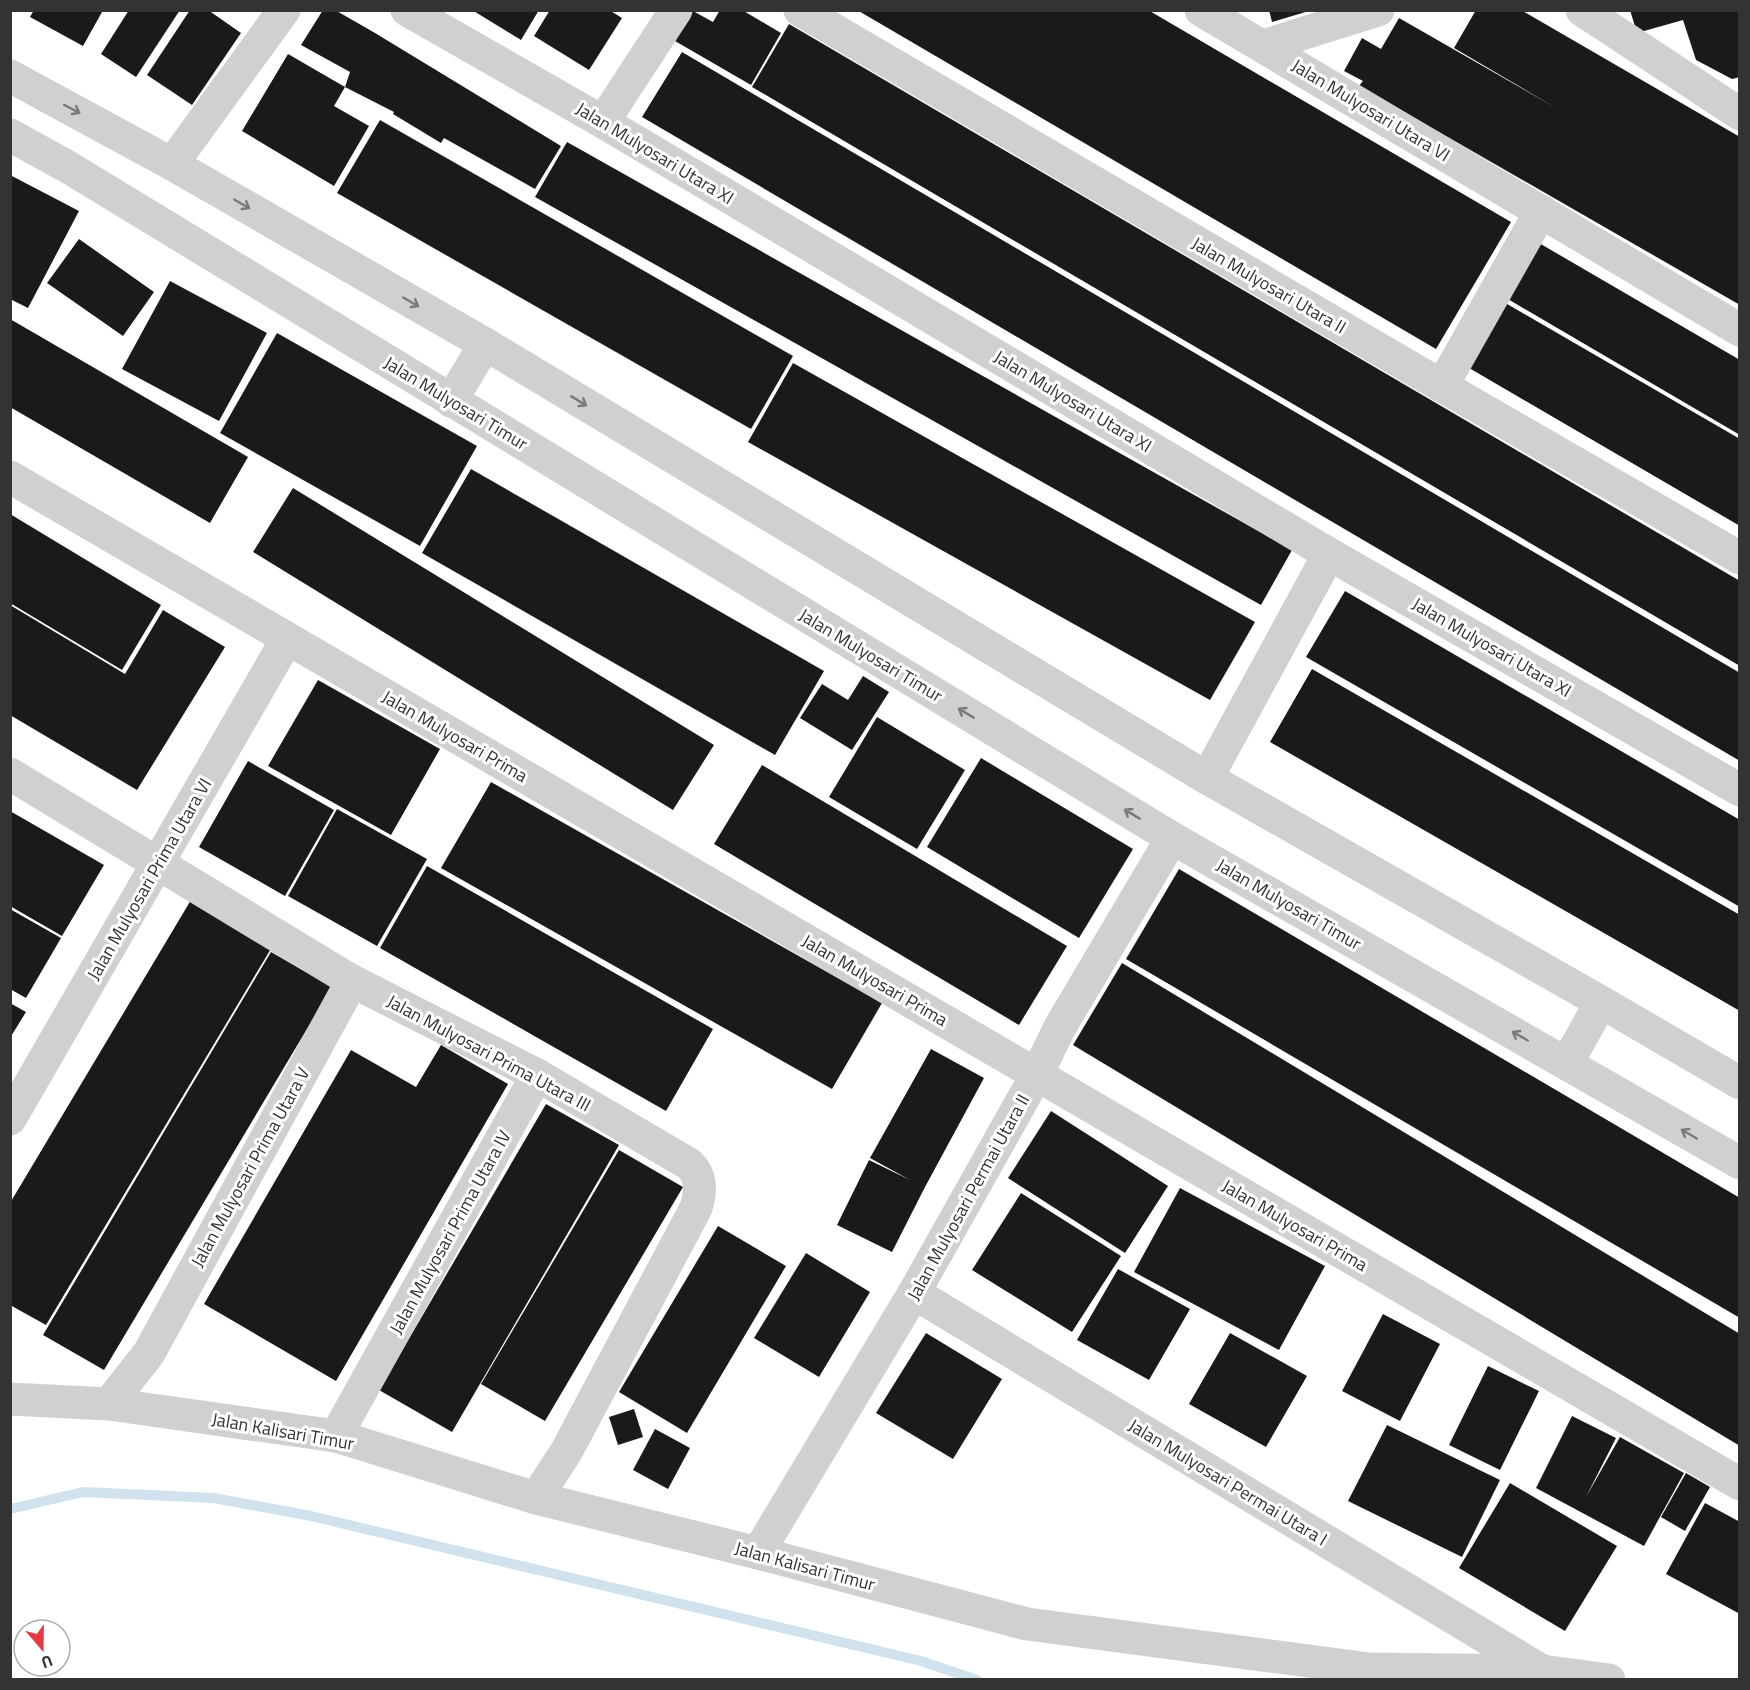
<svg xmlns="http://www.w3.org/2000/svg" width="1750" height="1690" font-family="'Titillium Web',sans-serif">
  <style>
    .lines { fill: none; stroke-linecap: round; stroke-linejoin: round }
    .stream { stroke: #cfe2ee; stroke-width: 10 }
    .building { fill: #1a1a1a }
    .minor { stroke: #d0d0d0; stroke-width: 33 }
    .oneway { stroke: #7a7a7a }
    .labels { text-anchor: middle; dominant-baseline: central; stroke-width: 6; stroke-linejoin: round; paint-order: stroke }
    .street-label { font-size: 18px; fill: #333; stroke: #fff }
  </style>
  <rect width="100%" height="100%" fill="#fff"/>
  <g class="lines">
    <polyline class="stream" points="10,1509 83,1492 214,1498 311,1516 921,1661 977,1680"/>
  </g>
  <g class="building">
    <polygon points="34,10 99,10 102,12 83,46 30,17"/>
    <polygon points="129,10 180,10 136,77 101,54"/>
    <polygon points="190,10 208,10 241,33 192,105 147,75"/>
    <polygon points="323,10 335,10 375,33 561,146 535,189 444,138 441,143 393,114 394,112 345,87 350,72 301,45"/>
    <polygon points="472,10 539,10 521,40"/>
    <polygon points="550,10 609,10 622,18 589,70 534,36"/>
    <polygon points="720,10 742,10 781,33 751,85 675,41 693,11 713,22"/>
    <polygon points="857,10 1148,10 1511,222 1436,349"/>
    <polygon points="1269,10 1309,10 1309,11 1272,22"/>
    <polygon points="1476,10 1521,10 1740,137 1740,305 1359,86 1363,81 1344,71 1362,38 1381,49 1399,18 1556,108 1454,48"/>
    <polygon points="1630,10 1740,10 1740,77 1732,79 1696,60 1683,20 1637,33"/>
    <polygon points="789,24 1740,581 1740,666 752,87"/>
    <polygon points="682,52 1740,673 1740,761 642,117"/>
    <polygon points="288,54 345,87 334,106 369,126 334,186 242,131"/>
    <polygon points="380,120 793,356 751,429 337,193"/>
    <polygon points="567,142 1292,550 1261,605 535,197"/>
    <polygon points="10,175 79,211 28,308 10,299"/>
    <polygon points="79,239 154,292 123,336 47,283"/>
    <polygon points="1539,243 1740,360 1740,435 1506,298"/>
    <polygon points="170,281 267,333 219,421 122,369"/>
    <polygon points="1502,301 1740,439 1740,526 1464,365"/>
    <polygon points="10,319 248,457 210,523 10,407"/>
    <polygon points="277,333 477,446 420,546 220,433"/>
    <polygon points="793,363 1255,622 1210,700 748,442"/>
    <polygon points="471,469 824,671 775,755 422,553"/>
    <polygon points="293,488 714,745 673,810 253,552"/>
    <polygon points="10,514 161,605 122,670 10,603"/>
    <polygon points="1345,591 1740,820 1740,907 1306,657"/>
    <polygon points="10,605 125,674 163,610 225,647 137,790 10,715"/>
    <polygon points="1312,669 1740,915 1740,1011 1270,742"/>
    <polygon points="863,676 889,692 852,750 800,718 822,684 848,700"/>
    <polygon points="318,680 440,749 391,835 268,766"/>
    <polygon points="877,717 965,770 917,849 829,797"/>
    <polygon points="981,758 1133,849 1079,938 927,847"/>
    <polygon points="248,761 334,810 285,896 199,847"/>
    <polygon points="762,765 1067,946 1019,1025 714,844"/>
    <polygon points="491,782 882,1003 832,1089 441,868"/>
    <polygon points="337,809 427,859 377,946 288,896"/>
    <polygon points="10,811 104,865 62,936 10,906"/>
    <polygon points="427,866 713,1029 666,1111 380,948"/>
    <polygon points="1179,869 1740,1198 1740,1318 1126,959"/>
    <polygon points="191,900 272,947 46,1325 10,1305 10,1203"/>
    <polygon points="10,909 61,938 26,998 10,989"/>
    <polygon points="271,952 332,987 104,1370 43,1335"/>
    <polygon points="1122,963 1740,1334 1740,1446 1073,1045"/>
    <polygon points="10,1003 26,1012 10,1038"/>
    <polygon points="441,1045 508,1084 336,1381 204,1304 351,1050 416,1087"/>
    <polygon points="931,1049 984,1078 925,1187 892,1252 837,1225 869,1160 910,1180 870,1158"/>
    <polygon points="546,1104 619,1145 452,1432 379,1390"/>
    <polygon points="1051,1111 1168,1186 1125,1253 1008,1178"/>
    <polygon points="619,1150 683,1187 545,1421 481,1384"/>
    <polygon points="1180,1188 1325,1266 1279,1350 1134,1272"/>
    <polygon points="1021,1193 1121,1256 1072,1332 972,1270"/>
    <polygon points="718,1226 786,1266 687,1433 619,1392"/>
    <polygon points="806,1253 870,1292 819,1377 754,1338"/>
    <polygon points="1118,1269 1190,1309 1149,1380 1077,1340"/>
    <polygon points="1383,1314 1440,1344 1400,1421 1342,1391"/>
    <polygon points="926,1333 1002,1379 953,1459 876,1413"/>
    <polygon points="1230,1333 1307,1376 1266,1447 1189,1404"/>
    <polygon points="1488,1366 1539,1391 1500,1470 1449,1445"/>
    <polygon points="634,1409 643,1437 618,1445 609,1417"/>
    <polygon points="1572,1416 1616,1438 1586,1497 1620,1437 1684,1473 1644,1546 1536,1488"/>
    <polygon points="1387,1425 1500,1480 1462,1557 1348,1501"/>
    <polygon points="655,1429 690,1448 668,1489 633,1470"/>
    <polygon points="1686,1473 1710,1487 1685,1531 1661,1517"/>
    <polygon points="1510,1483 1617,1546 1565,1631 1459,1568"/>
    <polygon points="1705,1503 1740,1522 1740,1614 1666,1574"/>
  </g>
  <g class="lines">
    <g class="minor">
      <polyline points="407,10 603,122 1329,554 1740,790"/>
      <polyline points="800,10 1442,386 1740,558"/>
      <polyline points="1201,10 1740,330"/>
      <polyline points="1582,10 1740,114"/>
      <polyline points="1263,46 1378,10"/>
      <polyline points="10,76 172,164 485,344 1207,778 1601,1002 1740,1083"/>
      <polyline points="603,122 676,10"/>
      <polyline points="10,135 68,167 1172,838 1740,1163"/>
      <polyline points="172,164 284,10"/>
      <polyline points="1442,386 1541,211"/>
      <polyline points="451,401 485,344"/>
      <polyline points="10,477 1740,1484"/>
      <path d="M10,774L352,981L537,1075L689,1164C702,1176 701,1191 696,1208L566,1452L536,1498"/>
      <polyline points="1207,778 1329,554"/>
      <polyline points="1567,1063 1601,1002"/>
      <polyline points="10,1119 287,639"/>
      <polyline points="914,1293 1542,1671"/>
      <polyline points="10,1399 109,1404 336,1436 536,1498 758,1553 1027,1624 1369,1669 1542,1671 1609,1680"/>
      <polyline points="109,1404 149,1353 352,981"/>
      <polyline points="336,1436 537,1075"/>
      <polyline points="758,1553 914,1293 1037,1074 1060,1027 1172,838"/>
    </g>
  </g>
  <defs><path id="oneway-shaft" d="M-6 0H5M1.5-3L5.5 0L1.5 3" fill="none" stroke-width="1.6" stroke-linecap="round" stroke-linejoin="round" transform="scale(1.5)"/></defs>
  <g class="oneway">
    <use href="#oneway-shaft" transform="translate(72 109) rotate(28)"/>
    <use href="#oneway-shaft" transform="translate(242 204) rotate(30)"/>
    <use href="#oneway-shaft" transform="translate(411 302) rotate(30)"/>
    <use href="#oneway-shaft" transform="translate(579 401) rotate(31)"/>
    <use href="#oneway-shaft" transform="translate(966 713) rotate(-149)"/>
    <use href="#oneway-shaft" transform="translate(1132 814) rotate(-149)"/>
    <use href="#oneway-shaft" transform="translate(1520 1036) rotate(-150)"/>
    <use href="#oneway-shaft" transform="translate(1689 1134) rotate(-150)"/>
  </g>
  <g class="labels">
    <g class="street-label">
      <text transform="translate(1371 110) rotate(31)">Jalan Mulyosari Utara VI</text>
      <text transform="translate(655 153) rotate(31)">Jalan Mulyosari Utara XI</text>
      <text transform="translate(1269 285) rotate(30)">Jalan Mulyosari Utara II</text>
      <text transform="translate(1073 401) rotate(31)">Jalan Mulyosari Utara XI</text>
      <text transform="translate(456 403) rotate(31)">Jalan Mulyosari Timur</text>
      <text transform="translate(1492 647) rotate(30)">Jalan Mulyosari Utara XI</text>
      <text transform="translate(871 655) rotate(31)">Jalan Mulyosari Timur</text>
      <text transform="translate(455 736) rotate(30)">Jalan Mulyosari Prima</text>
      <text transform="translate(149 879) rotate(-60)">Jalan Mulyosari Prima Utara VI</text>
      <text transform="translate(1289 904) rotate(30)">Jalan Mulyosari Timur</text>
      <text transform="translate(875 980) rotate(30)">Jalan Mulyosari Prima</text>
      <text transform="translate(489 1053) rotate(28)">Jalan Mulyosari Prima Utara III</text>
      <text transform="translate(250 1167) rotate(-61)">Jalan Mulyosari Prima Utara V</text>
      <text transform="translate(968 1197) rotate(-61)">Jalan Mulyosari Permai Utara II</text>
      <text transform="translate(1295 1225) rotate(30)">Jalan Mulyosari Prima</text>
      <text transform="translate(450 1232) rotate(-61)">Jalan Mulyosari Prima Utara IV</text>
      <text transform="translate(283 1431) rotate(10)">Jalan Kalisari Timur</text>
      <text transform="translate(1228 1482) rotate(31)">Jalan Mulyosari Permai Utara I</text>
      <text transform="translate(805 1566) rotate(15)">Jalan Kalisari Timur</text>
    </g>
  </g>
  <rect width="1750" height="1690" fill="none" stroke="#333333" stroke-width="24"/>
  <g transform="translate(42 1648) rotate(160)"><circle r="28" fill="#ffffff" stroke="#adadad" stroke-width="1.5"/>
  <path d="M0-4.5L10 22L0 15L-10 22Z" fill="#e63946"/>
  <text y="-9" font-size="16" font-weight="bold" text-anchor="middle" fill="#333333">U</text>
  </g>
</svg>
